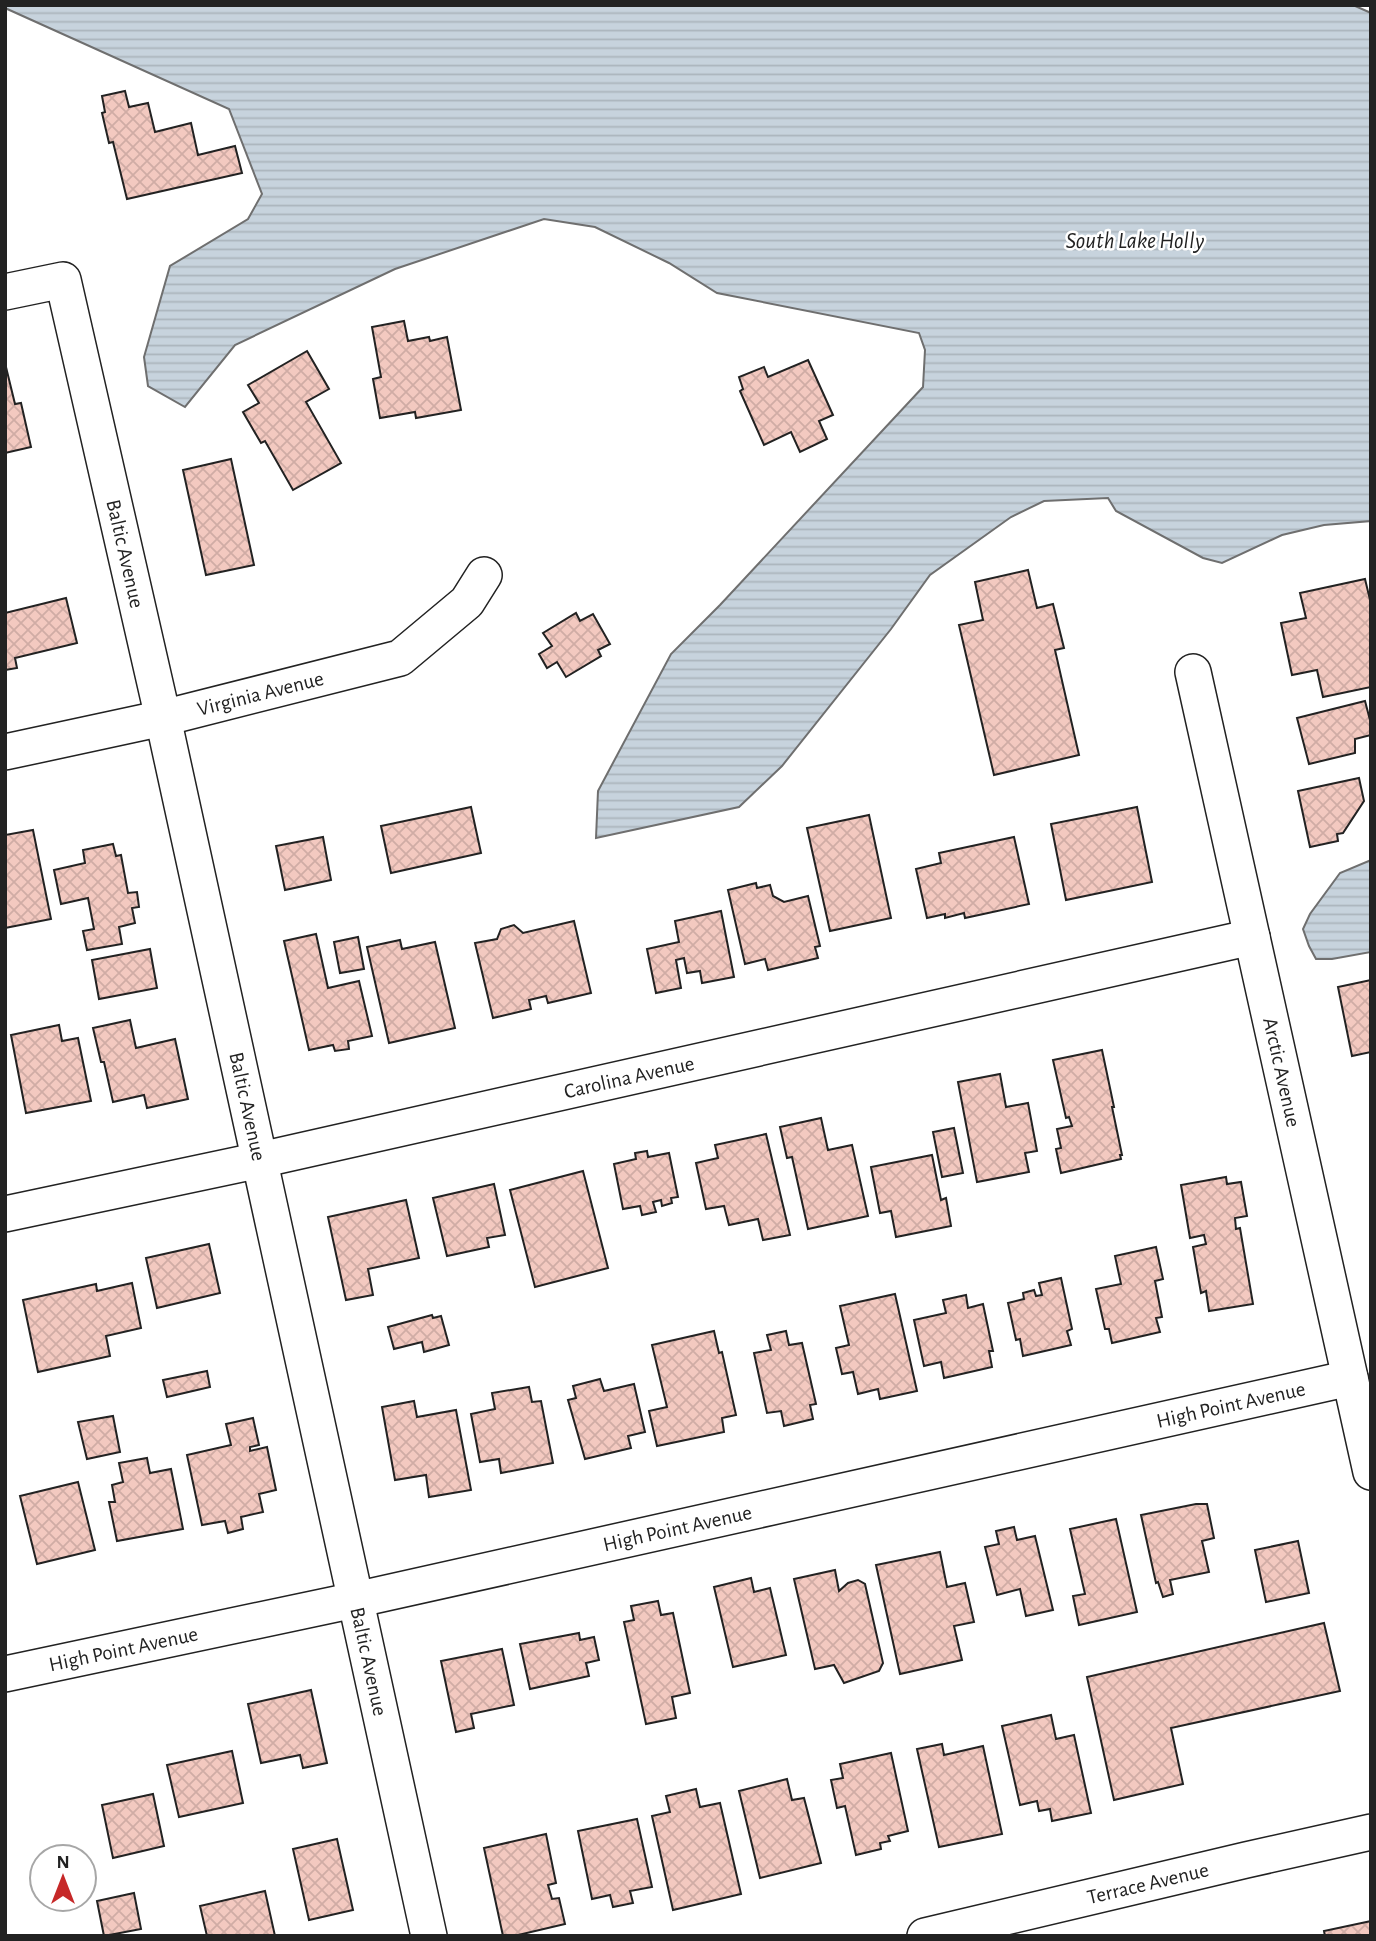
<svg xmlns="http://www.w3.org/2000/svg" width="1376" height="1941" font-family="'Alegreya Sans',sans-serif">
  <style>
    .water { fill: url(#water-rules); stroke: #6f6f6f; stroke-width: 2 }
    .building { fill: url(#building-cross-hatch); stroke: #222; stroke-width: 2 }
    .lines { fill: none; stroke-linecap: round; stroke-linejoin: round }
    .minor-casing { stroke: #222; stroke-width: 38 }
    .minor { stroke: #fff; stroke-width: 35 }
    .labels { text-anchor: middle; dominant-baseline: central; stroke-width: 5; stroke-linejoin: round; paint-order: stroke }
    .street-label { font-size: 21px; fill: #222; stroke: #fff }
    .water-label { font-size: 23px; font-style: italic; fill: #222; stroke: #fff }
  </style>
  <defs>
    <pattern id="water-rules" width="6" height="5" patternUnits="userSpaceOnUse" patternTransform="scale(1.75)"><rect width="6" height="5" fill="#c7d3dd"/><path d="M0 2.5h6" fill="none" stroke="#abb5bd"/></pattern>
    <pattern id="building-cross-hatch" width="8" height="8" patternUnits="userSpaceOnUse" patternTransform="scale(1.75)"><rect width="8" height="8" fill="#f3c9c0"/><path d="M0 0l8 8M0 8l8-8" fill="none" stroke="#d0aca5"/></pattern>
  </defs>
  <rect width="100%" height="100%" fill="#fff"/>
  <g class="water">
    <polygon points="5,5 1353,5 1371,13 1371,521 1324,525 1282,535 1222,563 1203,558 1116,511 1108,498 1044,501 1011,517 930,575 891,629 782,766 739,807 596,838 598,791 671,654 720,605 923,387 925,350 919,333 717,293 669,263 595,227 544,219 395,269 235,345 185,407 148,386 144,357 170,266 248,219 262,194 229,109 5,8"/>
    <polygon points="1371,860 1371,952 1332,959 1316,959 1309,946 1303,929 1310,914 1340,873"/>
  </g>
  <g class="building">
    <polygon points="125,91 129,107 148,103 155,132 191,123 198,155 235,146 242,173 127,199 113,142 109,143 102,113 105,112 102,96"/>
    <polygon points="404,321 408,341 429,337 430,341 447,337 461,410 416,418 415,412 380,418 373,379 381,377 372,327"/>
    <polygon points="307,351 329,389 306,402 341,463 293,490 265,441 261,443 243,412 259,403 248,385"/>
    <polygon points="808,360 833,415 819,421 827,439 800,452 791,432 764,445 740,391 743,389 739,377 764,367 768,377"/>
    <polygon points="5,363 15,404 21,403 31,447 5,453"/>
    <polygon points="231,459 254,565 206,575 183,470"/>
    <polygon points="1028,570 1037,608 1053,604 1064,648 1055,650 1079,755 994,775 959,625 983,620 975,582"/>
    <polygon points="1365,579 1371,604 1371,687 1323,697 1317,670 1292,675 1281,623 1306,618 1300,593"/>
    <polygon points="66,598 77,643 15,658 17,668 5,670 5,613"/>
    <polygon points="576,613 580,621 593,614 610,644 598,650 601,656 566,677 557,662 547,668 539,654 552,646 543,633"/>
    <polygon points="1365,701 1371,724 1371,735 1355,739 1355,753 1309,764 1297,718"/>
    <polygon points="1359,778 1364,801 1343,833 1337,834 1338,841 1310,847 1298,791"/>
    <polygon points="471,807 481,853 391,873 381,826"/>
    <polygon points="1137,807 1152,882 1066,900 1051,824"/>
    <polygon points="869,815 891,918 830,931 807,828"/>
    <polygon points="33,830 51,919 5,928 5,835"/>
    <polygon points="323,837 331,880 285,890 276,846"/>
    <polygon points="1014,837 1029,904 965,918 964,913 945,918 945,914 927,918 916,869 941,863 939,853"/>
    <polygon points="113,844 116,856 121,855 128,893 137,892 139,907 132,908 135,923 119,927 122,944 87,950 83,931 94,929 88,898 61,904 54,870 85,863 83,850"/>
    <polygon points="756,883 757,888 770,885 773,896 784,902 808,896 820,946 815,947 818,958 768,970 765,959 745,964 728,890"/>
    <polygon points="721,911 734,977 702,983 700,971 687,973 684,958 676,960 681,988 656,993 647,949 679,942 675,921"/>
    <polygon points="574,921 591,993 548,1003 546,996 529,1000 531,1009 493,1018 475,943 497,939 501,929 514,925 523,933"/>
    <polygon points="316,934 328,988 359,981 372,1036 348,1041 349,1049 335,1051 333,1045 309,1050 284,941"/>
    <polygon points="358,937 364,969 340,973 334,942"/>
    <polygon points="400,940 402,949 435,942 455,1028 389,1043 367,947"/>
    <polygon points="150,949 157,988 99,999 92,960"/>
    <polygon points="1371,980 1371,1052 1352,1056 1338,987"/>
    <polygon points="130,1020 136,1048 175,1039 188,1099 147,1108 144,1095 113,1102 104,1062 101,1062 93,1028"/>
    <polygon points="59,1025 62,1041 78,1038 91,1101 26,1113 11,1035"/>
    <polygon points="1102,1050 1114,1107 1112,1107 1122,1155 1120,1155 1121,1159 1061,1173 1056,1149 1061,1148 1057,1129 1072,1126 1069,1117 1066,1118 1053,1060"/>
    <polygon points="1000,1074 1006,1107 1028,1103 1037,1151 1025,1153 1029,1172 977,1182 958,1082"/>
    <polygon points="821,1118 828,1150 852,1145 868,1216 808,1229 792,1157 787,1158 780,1127"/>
    <polygon points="954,1128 963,1173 942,1177 933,1132"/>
    <polygon points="766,1134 790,1235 763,1240 758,1219 729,1225 724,1206 706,1209 696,1163 718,1158 715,1145"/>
    <polygon points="647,1151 648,1157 669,1153 678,1197 671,1198 672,1203 662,1206 661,1200 653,1202 656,1212 642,1215 640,1206 623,1209 614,1164 636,1159 635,1153"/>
    <polygon points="932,1155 941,1200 946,1198 951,1226 896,1237 891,1211 880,1213 871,1167"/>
    <polygon points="583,1171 608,1268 535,1287 510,1190"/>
    <polygon points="1226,1177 1227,1184 1241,1182 1247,1216 1235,1218 1236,1229 1240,1228 1253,1304 1209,1311 1206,1291 1201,1293 1193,1247 1206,1244 1204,1235 1190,1238 1181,1185"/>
    <polygon points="494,1184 505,1235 487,1238 489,1247 447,1256 433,1198"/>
    <polygon points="406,1200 419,1258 368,1269 373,1295 346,1300 328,1217"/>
    <polygon points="209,1244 220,1293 157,1308 146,1258"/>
    <polygon points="1156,1247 1163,1279 1155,1281 1162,1317 1156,1318 1160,1332 1112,1343 1109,1329 1105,1329 1096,1289 1121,1284 1115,1256"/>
    <polygon points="1061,1278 1072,1329 1067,1331 1071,1345 1023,1356 1020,1339 1016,1340 1008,1303 1024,1299 1023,1293 1034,1290 1036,1296 1042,1295 1039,1283"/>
    <polygon points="132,1283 141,1328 106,1336 110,1356 38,1372 23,1300 96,1284 97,1291"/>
    <polygon points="895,1294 917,1391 880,1399 878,1389 858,1394 853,1372 842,1374 836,1348 849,1345 840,1306"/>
    <polygon points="966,1295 968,1308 983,1304 993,1351 989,1351 992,1367 944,1378 941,1362 924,1366 914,1320 946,1313 943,1300"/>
    <polygon points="432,1315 433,1318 441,1316 449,1345 424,1352 422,1342 394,1349 388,1327"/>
    <polygon points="714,1331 719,1353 722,1352 736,1415 722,1418 724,1432 657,1446 649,1411 667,1407 652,1345"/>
    <polygon points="786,1331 789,1345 802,1343 816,1404 810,1405 813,1419 784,1426 781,1411 767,1413 754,1353 771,1350 767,1335"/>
    <polygon points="207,1371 210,1387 167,1397 163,1380"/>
    <polygon points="600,1379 604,1391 634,1384 645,1432 628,1436 631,1448 585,1459 568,1400 576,1398 573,1386"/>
    <polygon points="529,1387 532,1402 541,1401 553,1463 501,1473 499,1459 480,1462 471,1414 495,1409 492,1393"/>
    <polygon points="414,1401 417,1417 456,1410 471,1490 429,1497 426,1475 395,1480 382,1407"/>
    <polygon points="113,1416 120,1452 87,1459 78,1422"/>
    <polygon points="253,1418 259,1445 250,1447 250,1451 267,1447 276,1490 259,1494 263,1512 241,1517 243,1529 228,1533 225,1521 202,1525 187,1455 231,1445 226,1424"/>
    <polygon points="147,1458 150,1473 171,1469 183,1529 117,1541 109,1502 115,1502 112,1485 123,1482 119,1463"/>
    <polygon points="78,1482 95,1550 37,1564 20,1496"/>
    <polygon points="1196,1504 1207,1504 1214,1538 1202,1541 1209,1572 1170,1580 1173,1594 1163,1597 1158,1582 1156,1583 1141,1515"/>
    <polygon points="1116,1519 1137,1612 1079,1625 1073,1596 1085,1594 1070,1529"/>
    <polygon points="1014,1527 1017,1540 1035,1536 1053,1610 1026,1616 1020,1589 997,1595 985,1547 999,1544 996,1531"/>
    <polygon points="1298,1541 1309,1593 1266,1602 1255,1550"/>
    <polygon points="940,1552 947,1587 965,1583 974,1622 954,1626 962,1660 900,1674 876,1565"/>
    <polygon points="835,1570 839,1591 848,1583 858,1580 865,1584 883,1663 879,1671 844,1683 834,1665 815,1669 794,1579"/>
    <polygon points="751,1578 754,1592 770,1588 786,1655 733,1667 714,1587"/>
    <polygon points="658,1601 661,1615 673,1613 690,1693 672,1697 676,1718 646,1724 624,1622 634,1620 631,1606"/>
    <polygon points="1324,1623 1340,1691 1171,1728 1183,1784 1114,1800 1087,1677"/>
    <polygon points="579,1633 580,1640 594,1637 599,1660 586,1663 589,1676 530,1689 520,1644"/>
    <polygon points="502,1649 514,1705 471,1714 474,1728 456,1732 441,1661"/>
    <polygon points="311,1690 327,1763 303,1768 300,1755 261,1763 248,1704"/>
    <polygon points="1051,1715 1056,1739 1074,1735 1091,1813 1052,1821 1050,1809 1039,1811 1037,1801 1020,1805 1002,1726"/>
    <polygon points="942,1744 944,1755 983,1746 1002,1834 939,1847 917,1749"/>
    <polygon points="232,1751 243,1803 179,1817 167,1765"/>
    <polygon points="891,1753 908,1831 888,1836 890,1841 880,1843 881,1849 856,1855 845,1806 837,1808 831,1780 843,1778 840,1764"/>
    <polygon points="787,1779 792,1800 804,1798 821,1863 760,1878 739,1791"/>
    <polygon points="696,1789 700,1807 720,1803 741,1894 673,1910 652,1816 670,1812 666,1796"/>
    <polygon points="153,1794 164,1846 113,1858 102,1805"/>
    <polygon points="637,1819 652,1887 630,1891 633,1903 613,1907 610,1895 592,1899 578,1831"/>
    <polygon points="546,1834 556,1883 548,1885 552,1899 559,1898 565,1924 514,1936 503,1936 484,1848"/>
    <polygon points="337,1839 353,1910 309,1920 293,1849"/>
    <polygon points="265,1891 275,1936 207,1936 200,1906"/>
    <polygon points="134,1893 141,1929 104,1936 97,1901"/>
    <polygon points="1371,1921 1371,1936 1325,1936 1324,1931"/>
  </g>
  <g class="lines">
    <g class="minor-casing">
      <g id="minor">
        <path id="s1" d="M5,292L63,280L163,718L429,1936"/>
        <path id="s2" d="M1193,672L1371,1472"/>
        <path id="s3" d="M5,752L163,718L400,658L467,602L484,575"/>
        <path id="s4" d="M5,1214L260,1160L1252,937"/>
        <path id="s5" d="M5,1674L355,1600L1350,1378"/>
        <path id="s6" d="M925,1936L1246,1860L1371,1832"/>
      </g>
    </g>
    <use href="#minor" class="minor"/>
  </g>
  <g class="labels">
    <g class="street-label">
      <text stroke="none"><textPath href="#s1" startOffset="340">Baltic Avenue</textPath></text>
      <text stroke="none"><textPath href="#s3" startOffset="262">Virginia Avenue</textPath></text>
      <text stroke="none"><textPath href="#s2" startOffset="410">Arctic Avenue</textPath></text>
      <text stroke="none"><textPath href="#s4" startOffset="639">Carolina Avenue</textPath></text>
      <text stroke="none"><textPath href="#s1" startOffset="906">Baltic Avenue</textPath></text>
      <text stroke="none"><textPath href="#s5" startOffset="1255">High Point Avenue</textPath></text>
      <text stroke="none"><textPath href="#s5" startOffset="688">High Point Avenue</textPath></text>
      <text stroke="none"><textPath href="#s5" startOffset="121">High Point Avenue</textPath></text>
      <text stroke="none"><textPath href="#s1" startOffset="1474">Baltic Avenue</textPath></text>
      <text stroke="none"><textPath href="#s6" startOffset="229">Terrace Avenue</textPath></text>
    </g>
    <g class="water-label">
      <text x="1135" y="241">South Lake Holly</text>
    </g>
  </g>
  <rect width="1376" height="1941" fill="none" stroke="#222222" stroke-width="14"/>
  <g transform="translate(63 1878)"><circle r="33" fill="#ffffff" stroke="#a7a7a7" stroke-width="2"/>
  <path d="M0-5L12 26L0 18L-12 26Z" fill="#c62828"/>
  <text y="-10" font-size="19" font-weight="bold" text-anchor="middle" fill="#222222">N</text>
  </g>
</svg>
